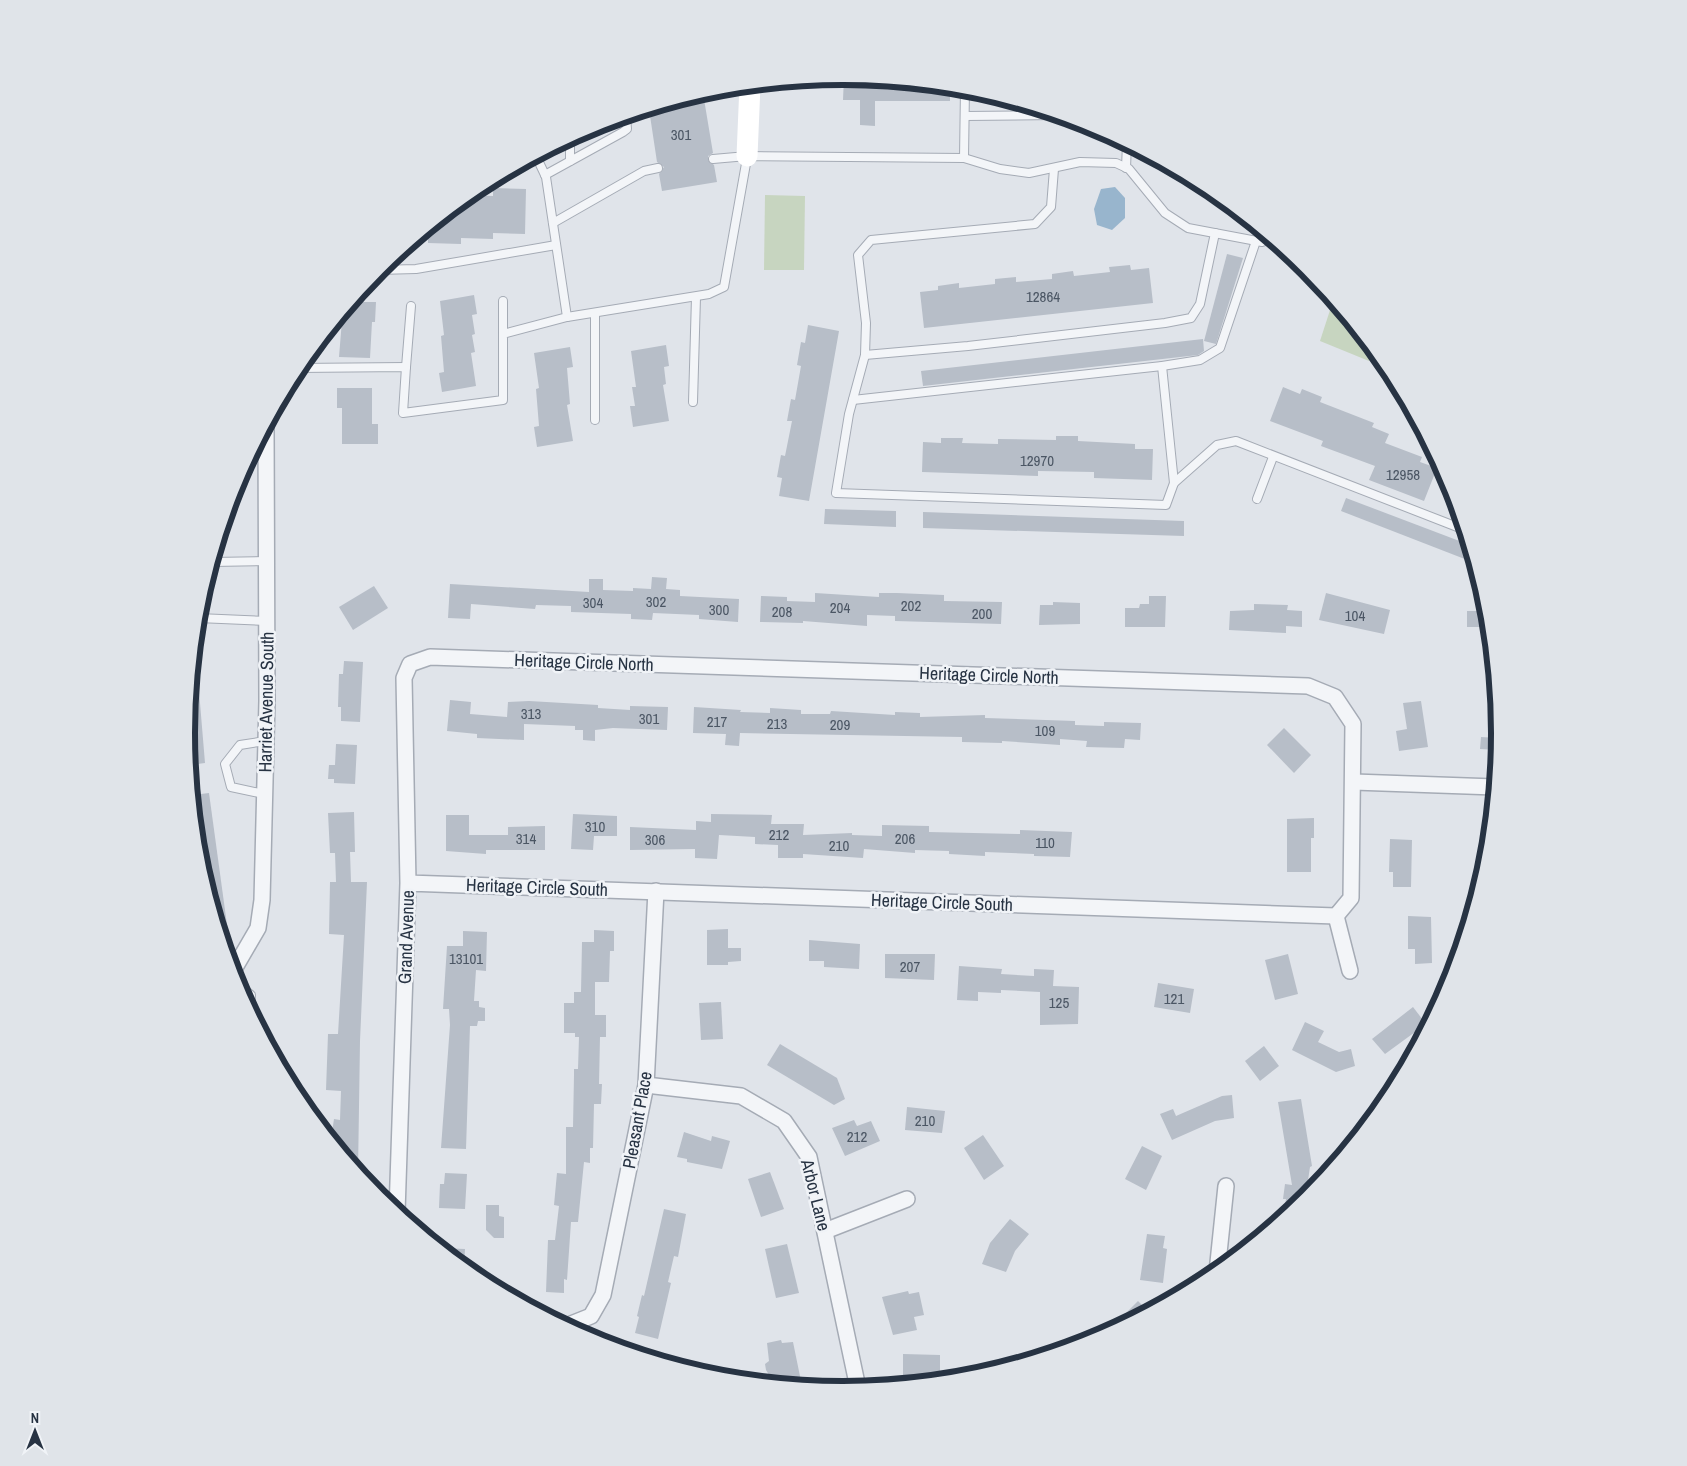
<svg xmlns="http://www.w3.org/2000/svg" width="1687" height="1466" font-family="'Archivo Narrow',sans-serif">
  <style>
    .green { fill: #c7d5c0 }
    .water { fill: #98b5cd }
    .building { fill: #b7bec8 }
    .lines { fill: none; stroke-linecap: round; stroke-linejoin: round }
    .lane-casing { stroke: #a5abb5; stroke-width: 10 }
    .street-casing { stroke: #a5abb5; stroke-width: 18 }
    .lane { stroke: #f3f5f8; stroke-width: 8 }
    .street { stroke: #f3f5f8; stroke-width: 15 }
    .secondary { stroke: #fff; stroke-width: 21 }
    .labels { text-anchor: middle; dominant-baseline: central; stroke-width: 5; stroke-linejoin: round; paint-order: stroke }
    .number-label { font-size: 15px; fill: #4b5664 }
    .street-label { font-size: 18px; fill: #273343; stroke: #f0f3f7 }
    .rim { fill: none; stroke: #273343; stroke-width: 6 }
  </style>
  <rect width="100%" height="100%" fill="#e0e4ea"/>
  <g class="green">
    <polygon points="765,195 805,196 804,270 764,270"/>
    <polygon points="1331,307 1342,310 1373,348 1369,361 1320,341"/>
  </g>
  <polygon class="water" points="1115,187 1125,198 1125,218 1112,230 1097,225 1094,209 1101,189"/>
  <g class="building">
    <polygon points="844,76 950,87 950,101 875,101 875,126 860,125 860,100 843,100"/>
    <polygon points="703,93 713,153 708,156 708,160 714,165 717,182 662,191 659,174 664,167 657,162 649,109"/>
    <polygon points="493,188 526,189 525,234 493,233 493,239 461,238 461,244 428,243 428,229 469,195 493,196"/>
    <polygon points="1227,254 1243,258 1216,344 1204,341"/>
    <polygon points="1130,265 1131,270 1149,268 1153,303 924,328 920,292 938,290 938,286 959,283 959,288 995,284 995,279 1016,277 1016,282 1052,279 1052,274 1073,271 1074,276 1110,272 1109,267"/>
    <polygon points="474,295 477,314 472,315 475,334 472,335 475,352 471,353 476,386 442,392 439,373 444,372 441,336 444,335 440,301"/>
    <polygon points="352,302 376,302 375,322 372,322 370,358 339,357 342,320 345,320 345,310"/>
    <polygon points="808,325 839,331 809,501 779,496 782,478 777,477 781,455 785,456 792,421 787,421 791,399 795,400 801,366 797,365 801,342 805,343"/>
    <polygon points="1203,339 1204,351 1198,355 923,386 921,371"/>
    <polygon points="666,345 669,366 664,367 666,384 663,385 669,421 633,427 630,406 635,406 632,387 636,387 631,351"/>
    <polygon points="570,347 573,367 567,368 570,404 567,405 573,441 537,447 534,427 539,426 536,389 539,388 534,353"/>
    <polygon points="1283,387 1300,394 1302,389 1322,397 1320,402 1374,423 1372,427 1389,434 1385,443 1422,457 1420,462 1437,468 1424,501 1369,480 1375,466 1321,446 1323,441 1270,421"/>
    <polygon points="337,388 372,388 372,424 378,424 378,444 342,444 342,408 337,408"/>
    <polygon points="1056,436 1078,436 1078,441 1135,444 1135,449 1153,449 1152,480 1094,478 1094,472 1038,471 1038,476 922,472 923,442 941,443 941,438 963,438 962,443 998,444 998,439 1056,440"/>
    <polygon points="1346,498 1470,545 1475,563 1341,511"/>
    <polygon points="825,509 896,511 896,527 824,524"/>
    <polygon points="923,512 1184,521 1184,536 923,528"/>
    <polygon points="652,577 667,578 666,589 680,590 680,596 739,599 738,622 699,619 699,615 653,613 652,620 631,619 631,614 571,612 571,606 536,605 535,609 471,604 470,619 448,618 450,584 589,592 589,579 603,579 603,590 633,591 633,588 651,589"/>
    <polygon points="374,586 388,608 353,630 339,607"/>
    <polygon points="815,593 879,597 879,593 897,593 944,595 944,601 1002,602 1001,624 895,621 895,616 867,615 867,626 803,621 803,623 760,622 761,596 787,597 787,601 815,602"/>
    <polygon points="1326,593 1390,610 1384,634 1319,620"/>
    <polygon points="1149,596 1166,596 1165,627 1125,627 1125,608 1139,608 1140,604 1149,604"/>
    <polygon points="1053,602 1080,603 1080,624 1039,625 1040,605 1053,605"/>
    <polygon points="1254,604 1288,605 1287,610 1302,611 1302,627 1286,626 1286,633 1229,630 1230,611 1254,610"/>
    <rect x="1467" y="611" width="17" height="16"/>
    <polygon points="344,661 363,662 360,722 341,721 341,707 338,707 339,674 343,674"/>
    <polygon points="192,679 198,679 205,763 190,765 187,733"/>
    <polygon points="450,700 471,702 470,714 507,717 508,702 529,701 598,705 598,708 630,710 630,706 668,707 667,730 613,728 595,730 595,741 583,740 583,730 575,730 575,726 524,724 524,740 477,738 477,734 447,731"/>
    <polygon points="1421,701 1428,747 1399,751 1396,731 1407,729 1403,703"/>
    <polygon points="694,707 741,710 740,712 770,713 770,708 801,710 801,714 830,714 831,711 895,715 895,712 920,713 920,717 985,715 985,718 1075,721 1075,725 1104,726 1104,722 1141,723 1140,740 1125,739 1124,748 1086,747 1087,741 1060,739 1060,745 1002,741 1002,743 962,742 962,737 740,733 739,746 725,745 726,734 693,733"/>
    <polygon points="1284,728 1311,755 1294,773 1267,745"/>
    <polygon points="1481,737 1498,738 1497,750 1480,749"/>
    <polygon points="336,744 357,745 355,784 334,783 334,779 328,779 329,765 335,765"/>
    <polygon points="209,793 228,932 221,934 199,861 193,795"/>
    <polygon points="354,812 355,852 350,852 351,882 367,882 360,1041 358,1172 331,1139 334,1119 340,1120 341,1091 326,1090 328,1034 338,1034 344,935 329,934 330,882 336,882 335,853 330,853 328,813"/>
    <polygon points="573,814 617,816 617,836 594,836 593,850 571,849"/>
    <polygon points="711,814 772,815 771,824 804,824 803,835 852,833 852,835 882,836 882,825 929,826 929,832 1020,834 1020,830 1072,832 1070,857 1034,856 1034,854 985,852 985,856 949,854 949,851 915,850 915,853 864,849 863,858 803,854 803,858 778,858 778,845 755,844 755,837 719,835 717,859 695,858 695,849 630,850 630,827 696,830 696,821 711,822"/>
    <polygon points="446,815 469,815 469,835 508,835 508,827 545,826 545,850 486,850 486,854 446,851"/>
    <polygon points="1314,818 1314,838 1311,838 1311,872 1287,872 1287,819"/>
    <polygon points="1390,839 1412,840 1411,887 1393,887 1393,872 1389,872"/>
    <polygon points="1408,916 1431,917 1432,963 1415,964 1415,949 1408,949"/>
    <polygon points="728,929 728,948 741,948 741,961 728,962 728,965 707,965 707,930"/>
    <polygon points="594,930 614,931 614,951 610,951 609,982 595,982 595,1015 606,1015 606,1037 600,1037 599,1084 602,1084 601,1104 594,1104 593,1148 590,1148 590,1163 584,1162 578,1222 571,1222 567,1280 564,1279 564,1293 546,1292 548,1240 555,1240 559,1206 554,1205 557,1173 566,1174 566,1127 573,1127 574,1075 574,1069 578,1069 579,1037 575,1037 575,1033 564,1033 564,1003 574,1003 574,992 581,992 582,942 594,942"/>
    <polygon points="463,931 487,932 486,971 476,970 474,1001 479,1001 479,1007 485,1008 485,1021 478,1021 477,1026 470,1026 466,1149 441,1148 450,1025 449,1009 443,1009 447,946 463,946"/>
    <polygon points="809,940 860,944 859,969 824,967 824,961 809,961"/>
    <polygon points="885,954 935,954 934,980 885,978"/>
    <polygon points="1288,954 1298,994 1275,1000 1265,960"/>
    <polygon points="959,966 1002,969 1001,974 1034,976 1034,969 1054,970 1053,986 1079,987 1078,1024 1040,1025 1040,992 1001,990 1001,993 978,992 978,1001 957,1000"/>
    <polygon points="1158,983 1194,989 1190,1013 1154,1007"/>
    <polygon points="721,1002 723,1039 701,1040 699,1003"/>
    <polygon points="1413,1007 1426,1024 1385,1054 1372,1039"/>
    <polygon points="1305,1022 1324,1031 1318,1042 1339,1052 1351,1049 1355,1066 1336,1072 1292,1050"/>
    <polygon points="780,1044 837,1078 845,1099 834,1105 767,1065"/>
    <polygon points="1264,1046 1279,1066 1260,1081 1245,1061"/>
    <polygon points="1232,1095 1234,1118 1215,1121 1172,1140 1160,1114 1173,1109 1176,1116 1222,1096"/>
    <polygon points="1301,1099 1312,1166 1310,1167 1305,1200 1283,1217 1286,1199 1283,1199 1285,1184 1292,1185 1278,1102"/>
    <polygon points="907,1107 945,1111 942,1133 905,1130"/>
    <polygon points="854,1120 857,1126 871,1121 880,1141 845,1156 832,1128"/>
    <polygon points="684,1132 711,1141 712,1136 730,1141 722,1169 687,1162 687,1159 677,1157"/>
    <polygon points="983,1135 1004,1166 984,1180 964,1148"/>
    <polygon points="1142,1146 1162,1156 1146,1190 1125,1179"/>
    <polygon points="770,1172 784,1209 761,1217 748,1179"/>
    <polygon points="445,1173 467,1174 465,1209 439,1208 440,1184 444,1184"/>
    <polygon points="486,1205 499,1205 499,1216 504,1217 504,1238 494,1238 486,1230"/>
    <polygon points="664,1209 686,1214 678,1257 674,1256 668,1282 671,1283 658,1339 635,1333 639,1317 637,1316 642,1295 644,1296"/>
    <polygon points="1010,1219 1029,1234 1015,1251 1006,1272 982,1264 990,1243"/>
    <polygon points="1147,1234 1165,1236 1163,1248 1167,1249 1163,1283 1140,1280"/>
    <polygon points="787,1244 799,1293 776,1298 765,1249"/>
    <polygon points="441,1248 465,1249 464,1267 456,1260"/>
    <polygon points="908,1291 909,1294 919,1292 924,1315 914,1317 917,1330 893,1335 882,1297"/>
    <polygon points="1138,1301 1148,1311 1114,1329 1112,1327"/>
    <polygon points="781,1340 782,1343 793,1342 802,1386 774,1383 766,1370 765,1364 769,1361 767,1343"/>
    <polygon points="903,1354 940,1355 940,1380 924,1382 924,1379 903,1378"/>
  </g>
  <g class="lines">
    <g class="lane-casing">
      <g id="lane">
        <polyline points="965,116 1058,115"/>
        <polyline points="570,138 570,161"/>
        <polyline points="964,158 965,88"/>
        <polyline points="713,159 747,156 964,158 1000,169 1029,173 1080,162 1116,163 1129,169 1165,213 1188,228 1262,242 1272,239"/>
        <polyline points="1126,168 1127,143"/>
        <polyline points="1054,169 1051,207 1035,224 871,240 858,255 866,323 865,355 849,414 836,493 1166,505 1174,483 1217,445 1236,441 1465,530"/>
        <polyline points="545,175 623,132 627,129 626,116"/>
        <polyline points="553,223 644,171 658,168"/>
        <polyline points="378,270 416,269 556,245"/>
        <polyline points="595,313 595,420"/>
        <polyline points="567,317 709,294 724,287 747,158"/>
        <polyline points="503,334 503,301"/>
        <polyline points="865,355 968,346 1165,323 1191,318 1200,304 1215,233"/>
        <polyline points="1162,366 1174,483"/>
        <polyline points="406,367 411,306"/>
        <polyline points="297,368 406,367 403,413 503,400 503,334 567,317 546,177 536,156"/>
        <polyline points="853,400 1162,366 1200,360 1220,348 1256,241"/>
        <polyline points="693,402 696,297"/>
        <polyline points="1257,499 1273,457"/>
        <polyline points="212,562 268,561"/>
        <polyline points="198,618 267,621"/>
        <polyline points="264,794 231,787 225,764 240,745 265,741"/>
        <polyline points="236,983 251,995 250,1009"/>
      </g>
    </g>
    <g class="street-casing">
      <g id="street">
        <polyline points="1354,782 1495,787"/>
        <polyline points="1336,916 1350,971"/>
        <polyline points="233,971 258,928 262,900 267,701 266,426"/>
        <polyline points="646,1085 741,1096 784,1121 809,1157 858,1388"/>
        <polyline points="397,1212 408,883 404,678 410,664 430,657 1308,686 1335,697 1353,724 1351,898 1336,916 408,883"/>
        <polyline points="825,1231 907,1199"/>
        <polyline points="1217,1272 1226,1186"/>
        <polyline points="566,1326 591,1316 603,1295 646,1085 656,891"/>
      </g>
    </g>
    <use href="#lane" class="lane"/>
    <use href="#street" class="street"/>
    <polyline class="secondary" points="747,156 750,85"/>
  </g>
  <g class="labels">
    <g class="number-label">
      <text x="681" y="134">301</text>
      <text x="1043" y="296">12864</text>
      <text x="1037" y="460">12970</text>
      <text x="1403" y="474">12958</text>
      <text x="656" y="601">302</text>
      <text x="593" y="602">304</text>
      <text x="911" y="605">202</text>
      <text x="840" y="607">204</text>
      <text x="719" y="609">300</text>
      <text x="782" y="611">208</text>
      <text x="982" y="613">200</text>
      <text x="1355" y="615">104</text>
      <text x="531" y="713">313</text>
      <text x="649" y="718">301</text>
      <text x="717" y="721">217</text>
      <text x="777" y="723">213</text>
      <text x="840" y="724">209</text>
      <text x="1045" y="730">109</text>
      <text x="595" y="826">310</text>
      <text x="779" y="834">212</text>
      <text x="526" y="838">314</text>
      <text x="905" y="838">206</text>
      <text x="655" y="839">306</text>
      <text x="1045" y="842">110</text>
      <text x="839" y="845">210</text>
      <text x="466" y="958">13101</text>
      <text x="910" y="966">207</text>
      <text x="1174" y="998">121</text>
      <text x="1059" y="1002">125</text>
      <text x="925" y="1120">210</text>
      <text x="857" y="1136">212</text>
    </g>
    <g class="street-label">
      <text transform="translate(584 662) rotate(2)">Heritage Circle North</text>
      <text transform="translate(989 675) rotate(2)">Heritage Circle North</text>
      <text transform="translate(266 702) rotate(-89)">Harriet Avenue South</text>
      <text transform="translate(537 887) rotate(2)">Heritage Circle South</text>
      <text transform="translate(942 902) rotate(2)">Heritage Circle South</text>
      <text transform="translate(406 937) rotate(-88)">Grand Avenue</text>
      <text transform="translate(637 1120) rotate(-80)">Pleasant Place</text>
      <text transform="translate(816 1195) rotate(76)">Arbor Lane</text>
    </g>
  </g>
  <path d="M0 0H1687V1466H0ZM195 733a648 648 0 1 1 1296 0a648 648 0 1 1-1296 0Z" fill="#e0e4e9" fill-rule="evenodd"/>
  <path class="rim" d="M195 733a648 648 0 1 1 1296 0a648 648 0 1 1-1296 0Z"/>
  <g transform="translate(35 1431)" stroke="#f0f3f7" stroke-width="4" paint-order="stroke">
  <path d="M0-4L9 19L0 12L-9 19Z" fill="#273343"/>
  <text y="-8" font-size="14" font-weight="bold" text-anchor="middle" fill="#273343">N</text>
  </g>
</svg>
